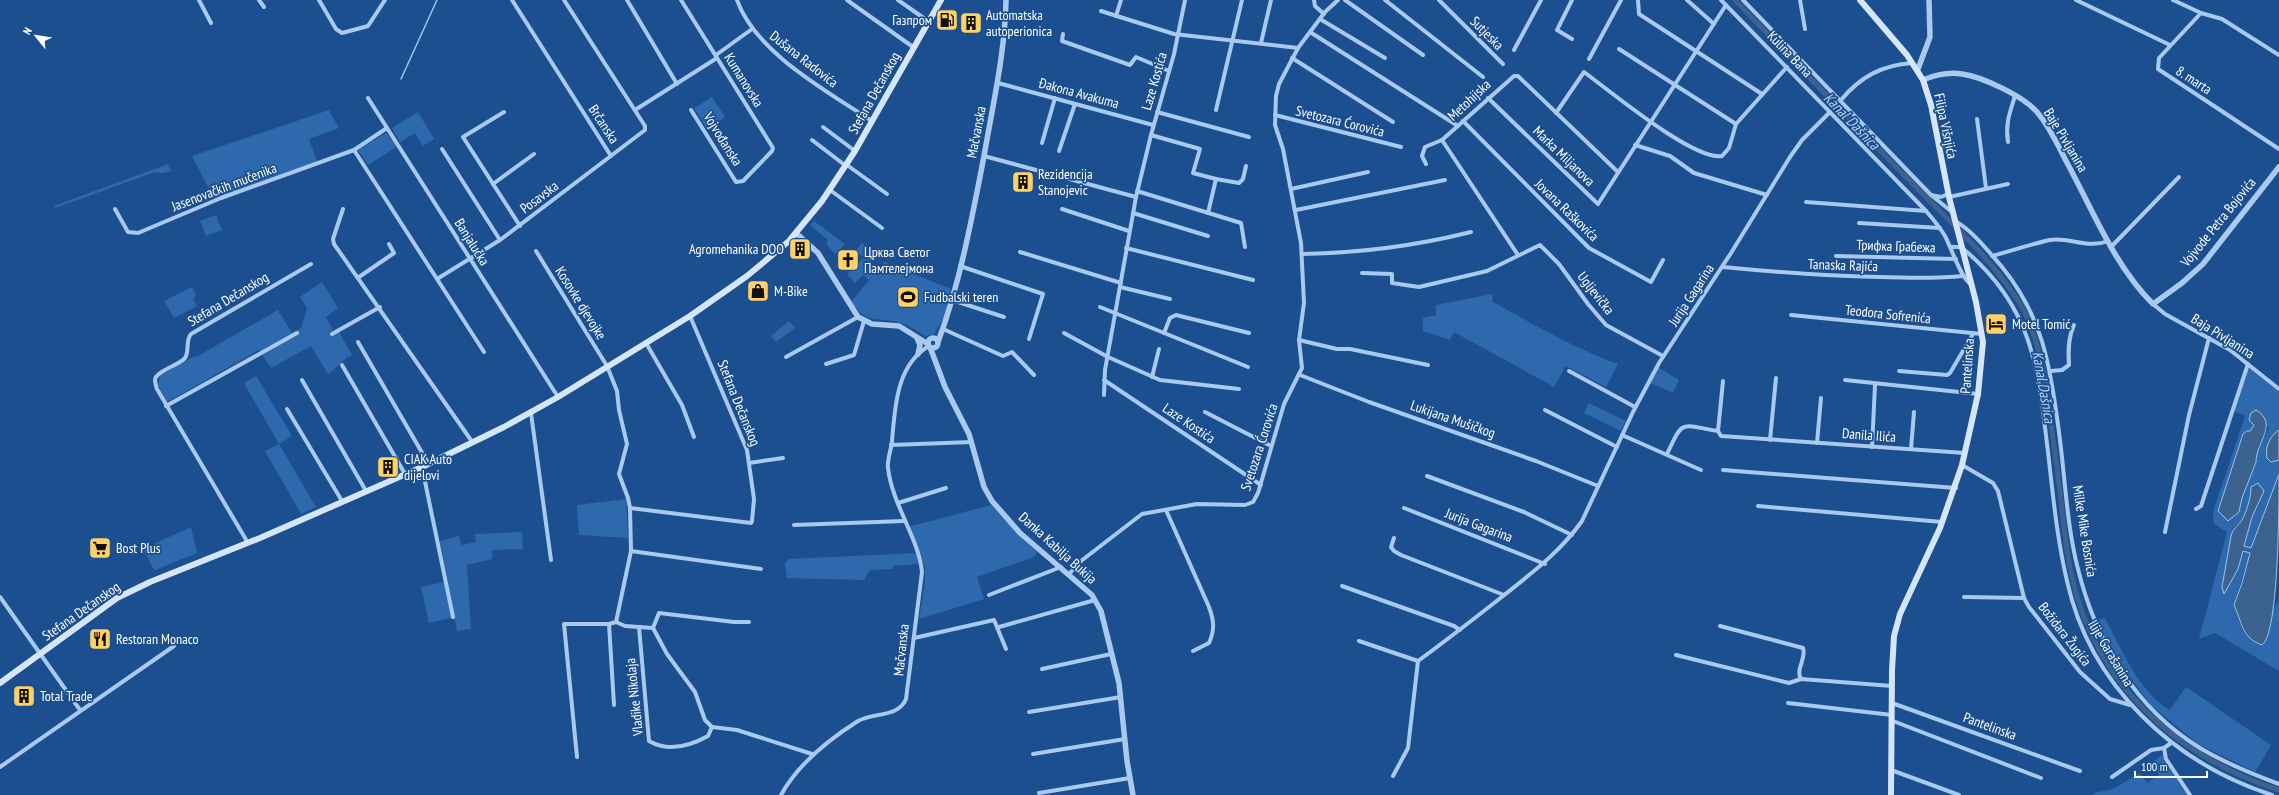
<svg xmlns="http://www.w3.org/2000/svg" width="2279" height="795" font-family="'PT Sans Narrow',sans-serif">
  <style>
    .green { fill: #2e69ad; fill-rule: evenodd }
    .water { fill: #3c6290; stroke: #9cc4f0 }
    .lines { fill: none; stroke-linecap: round; stroke-linejoin: round }
    .stream { stroke: #9cc4f0; stroke-width: 1.5 }
    .canal { stroke: #3c6290; stroke-width: 5 }
    .minor { stroke: #a9c9ee; stroke-width: 4 }
    .tertiary { stroke: #a9c9ee; stroke-width: 5.5 }
    .secondary { stroke: #d6e6fa; stroke-width: 6 }
    .labels { text-anchor: middle; dominant-baseline: central; stroke-width: 3.5; stroke-linejoin: round; paint-order: stroke }
    .poi-label { font-size: 14px; fill: #fff; stroke: #1b4f8f; text-anchor: start }
    .street-label { font-size: 14px; fill: #fff; stroke: #1b4f8f }
    .water-label { font-size: 15px; font-style: italic; fill: #b5d3f5; stroke: #1b4f8f }
  </style>
  <rect width="100%" height="100%" fill="#1b4f8f"/>
  <g class="green">
    <polygon points="712,97 725,117 707,129 694,108"/>
    <polygon points="329,110 339,128 309,139 317,161 214,199 192,156"/>
    <polygon points="418,112 434,139 423,146 415,133 400,142 392,128"/>
    <polygon points="386,133 398,146 368,165 358,150"/>
    <polygon points="168,164 171,171 163,173 155,172 55,208 54,206"/>
    <polygon points="216,215 222,230 206,236 200,221"/>
    <polygon points="814,221 845,244 835,254 826,244 828,240 810,225"/>
    <polygon points="862,243 877,255 871,263 855,251"/>
    <polygon points="863,258 878,269 869,280 863,275 855,283 847,274"/>
    <path d="M884,262L951,289L945,316L934,334L926,336C917,332 910,325 901,323C877,316 868,326 851,302Z"/>
    <path d="M322,282L338,308L326,317L333,330L329,332L331,336L339,332L352,355C342,359 337,369 328,374L311,346L271,368L259,350L167,402L158,385L160,375L195,356L196,357L278,310L292,333L301,328L307,308L300,297Z"/>
    <polygon points="192,287 196,295 193,299 197,306 174,318 164,301"/>
    <path d="M1492,294L1493,302C1533,324 1574,348 1618,364L1606,387L1566,366L1554,387L1454,332L1450,340L1423,331V318L1436,315V305Z"/>
    <polygon points="789,321 795,328 776,342 771,336"/>
    <polygon points="1658,367 1679,380 1673,393 1650,383"/>
    <path d="M2249,367L2279,392V430C2269,437 2265,446 2267,458L2271,462L2279,460V474L2252,548L2244,547L2252,517L2260,503L2251,499L2241,521L2233,529L2222,587L2238,569L2243,551L2250,553L2234,605L2243,631L2255,643L2279,599V671L2215,633L2199,639L2227,532L2214,524L2213,512L2245,416L2234,411ZM2254,425L2269,427L2256,455V462L2242,498L2239,512L2218,511L2243,434L2246,431H2250Z"/>
    <polygon points="256,376 292,436 279,444 316,507 301,514 265,451 279,444 244,383"/>
    <polygon points="1589,403 1626,421 1621,431 1584,413"/>
    <polygon points="626,499 628,538 579,535 577,505"/>
    <polygon points="991,505 1023,540 1037,552 1034,557 977,577 984,599 919,619 925,582 925,567 908,527"/>
    <polygon points="191,527 197,553 155,570 153,568 143,549"/>
    <polygon points="522,532 523,549 492,550 492,559 467,565 471,629 457,631 440,541 459,536 461,545 476,542 475,534"/>
    <polygon points="916,553 919,564 893,566 893,569 870,570 864,580 787,578 785,564 789,559"/>
    <polygon points="444,582 451,618 429,623 421,587"/>
    <path d="M2105,618C2122,650 2138,691 2170,710L2186,687L2271,745L2255,772L2198,744L2152,706L2113,656L2096,620Z"/>
    <polygon points="2163,754 2164,761 2187,795 2093,795 2094,793 2113,789 2140,773 2147,783 2159,775 2152,763"/>
  </g>
  <g class="water">
    <path d="M2256,410C2279,424 2256,442 2256,462L2242,498L2239,512L2228,521L2218,511L2243,434L2247,431H2250L2254,425L2249,420L2251,413Z"/>
    <path d="M2279,430V460L2271,462L2267,458C2265,447 2269,437 2279,430Z"/>
    <path d="M2279,474C2279,502 2279,634 2262,645C2241,638 2242,621 2234,605L2242,583L2250,553L2243,551L2238,569L2224,594L2222,587L2231,536C2233,528 2238,526 2242,520C2247,510 2251,498 2251,487L2258,483L2264,491L2252,517L2244,546L2251,548Z"/>
  </g>
  <g class="lines">
    <polyline class="stream" points="401,79 437,0"/>
    <path class="canal" d="M1735,0C1793,60 1851,121 1910,181C1947,219 1990,257 2019,302C2033,325 2040,353 2045,379C2049,414 2055,449 2059,484C2063,515 2065,547 2072,577C2096,685 2177,757 2279,790"/>
    <g class="minor">
      <polyline points="199,0 211,23"/>
      <polyline points="259,0 264,7"/>
      <polyline points="319,0 336,29 342,33 368,26 385,0"/>
      <polyline points="512,0 611,156"/>
      <polyline points="627,0 677,84"/>
      <polyline points="681,0 773,148 772,151 743,181 736,182 691,110"/>
      <path d="M737,0C756,53 827,91 872,121"/>
      <polyline points="847,0 913,47"/>
      <polyline points="898,0 928,21"/>
      <polyline points="1314,0 1315,6 1324,14"/>
      <polyline points="1345,0 1423,55"/>
      <polyline points="1385,0 1483,77"/>
      <polyline points="1439,0 1503,64"/>
      <polyline points="1638,0 1639,14 1762,94"/>
      <polyline points="1687,0 1714,24"/>
      <path d="M1721,0L1926,211C1933,219 1939,226 1945,236C1951,247 1961,279 1971,284"/>
      <polyline points="1743,0 1931,195"/>
      <polyline points="1800,0 1805,29"/>
      <polyline points="2076,0 2170,45"/>
      <polyline points="2173,0 2201,13 2222,19 2279,55"/>
      <polyline points="1101,11 1174,34 1298,48"/>
      <polyline points="2201,13 2159,58 2158,69 2279,149"/>
      <polyline points="1116,16 1121,0"/>
      <polyline points="1320,19 1385,58"/>
      <polyline points="1310,32 1458,126"/>
      <polyline points="1063,34 1062,41 1130,65 1136,57 1169,71"/>
      <polyline points="1572,39 1557,30 1572,0"/>
      <polyline points="1261,43 1271,0"/>
      <polyline points="1619,49 1736,124"/>
      <polyline points="1514,50 1541,0"/>
      <polyline points="716,55 752,29"/>
      <polyline points="1292,58 1393,122"/>
      <polyline points="1589,59 1621,0"/>
      <polyline points="998,83 1153,125"/>
      <polyline points="368,98 558,397"/>
      <polyline points="1488,98 1598,204 1726,5"/>
      <path d="M1841,100C1860,77 1882,65 1912,63"/>
      <polyline points="635,110 717,58"/>
      <polyline points="1216,110 1242,0"/>
      <polyline points="504,112 463,137 520,226"/>
      <polyline points="1157,112 1249,137"/>
      <path d="M1556,113L1584,72C1610,91 1694,161 1722,156L1729,148L1736,124L1787,67"/>
      <polyline points="1275,115 1401,147"/>
      <polyline points="1977,119 1986,188"/>
      <polyline points="1463,121 1589,248 1651,282 1663,260"/>
      <polyline points="823,127 855,151"/>
      <polyline points="1151,135 1200,149 1193,173 1216,179 1208,213"/>
      <polyline points="812,140 846,166"/>
      <polyline points="1442,140 1518,255"/>
      <path d="M2008,142C2005,124 2010,112 2015,96"/>
      <polyline points="1042,143 1055,98"/>
      <polyline points="1635,145 1670,156 1694,173 1767,195"/>
      <polyline points="442,149 500,240"/>
      <polyline points="354,150 484,352"/>
      <polyline points="1059,151 1075,104"/>
      <polyline points="984,156 1136,197"/>
      <polyline points="1426,164 1422,156 1425,147 1442,140 1514,76 1518,76 1618,172"/>
      <polyline points="847,165 887,194"/>
      <polyline points="1216,179 1239,183 1243,179 1246,166"/>
      <polyline points="493,184 534,154"/>
      <polyline points="1291,189 1368,172"/>
      <polyline points="830,190 882,228"/>
      <polyline points="1137,191 1241,223 1245,247"/>
      <polyline points="1948,194 1941,197 1931,195 1952,212"/>
      <polyline points="1949,197 2008,184"/>
      <polyline points="1806,202 1926,211"/>
      <polyline points="115,209 128,232 138,233 221,198 354,150 387,128"/>
      <polyline points="343,209 333,239 334,244 473,443"/>
      <polyline points="1062,209 1129,231"/>
      <polyline points="1296,210 1445,180"/>
      <polyline points="1133,213 1208,236"/>
      <path d="M1955,221C1973,231 1989,252 2002,267C2042,316 2050,364 2058,425C2065,472 2066,523 2078,569C2096,642 2135,708 2200,748C2225,763 2252,774 2279,784"/>
      <polyline points="1859,223 1940,228"/>
      <path d="M1951,247H1960L1967,252C2034,310 2038,370 2048,452C2053,495 2057,539 2067,581C2090,685 2173,763 2272,795"/>
      <polyline points="2111,247 2179,177"/>
      <polyline points="1126,248 1253,280"/>
      <polyline points="536,251 607,366 617,391 619,410 627,444 619,474 628,498 630,508 631,551 616,622 609,624 564,624 577,757"/>
      <polyline points="1020,252 1121,283"/>
      <path d="M1302,254C1360,253 1415,246 1471,232"/>
      <polyline points="1836,256 1956,259"/>
      <path d="M1992,256C2011,251 2031,244 2050,240C2070,237 2088,249 2108,241"/>
      <polyline points="960,266 1043,294 1029,339"/>
      <path d="M1723,267C1774,272 1826,276 1878,277C1907,278 1935,279 1963,276"/>
      <polyline points="1362,273 1392,274 1392,283 1419,287 1487,271 1540,245 1559,264 1588,304 1606,325 1663,356"/>
      <polyline points="359,277 394,253 389,244"/>
      <polyline points="437,279 500,240 645,130 645,126 564,0"/>
      <polyline points="1120,287 1170,299"/>
      <polyline points="952,300 1004,317"/>
      <polyline points="2153,304 2165,314 2230,350 2279,389"/>
      <polyline points="1100,307 1248,367"/>
      <polyline points="1791,315 1982,334"/>
      <polyline points="943,329 1003,356 1012,352 1034,375"/>
      <polyline points="1064,333 1108,357 1160,380 1239,389"/>
      <polyline points="1164,333 1170,318 1176,315 1249,333"/>
      <polyline points="332,334 380,307"/>
      <polyline points="1299,340 1337,349 1350,349 1428,365"/>
      <polyline points="358,342 428,463"/>
      <polyline points="646,343 682,405 694,437"/>
      <polyline points="786,357 858,317"/>
      <polyline points="826,364 854,355 864,321"/>
      <polyline points="342,365 405,474"/>
      <polyline points="1569,371 1635,407"/>
      <polyline points="1899,371 1947,375 1950,373 1973,334"/>
      <path d="M2051,371L2062,370L2069,365C2068,351 2068,338 2074,325"/>
      <polyline points="1300,375 1369,402 1536,461 1598,486"/>
      <polyline points="1152,377 1159,349"/>
      <polyline points="302,380 366,491"/>
      <polyline points="1104,380 1261,485"/>
      <polyline points="1845,380 1978,394"/>
      <polyline points="1104,395 1105,370 1136,197 1151,135 1174,54 1185,0"/>
      <polyline points="166,406 297,333"/>
      <polyline points="287,409 342,501"/>
      <polyline points="1545,410 1617,447"/>
      <polyline points="1205,412 1271,446"/>
      <polyline points="531,413 551,560"/>
      <polyline points="1718,431 1723,381"/>
      <polyline points="1622,435 1701,470"/>
      <polyline points="1770,440 1776,378"/>
      <polyline points="1817,443 1821,398"/>
      <polyline points="891,445 972,442"/>
      <polyline points="1872,447 1875,385"/>
      <polyline points="1911,449 1914,412"/>
      <path d="M1667,454C1684,418 1680,425 1718,431L1721,436L1965,453"/>
      <polyline points="749,463 783,458"/>
      <polyline points="1962,465 1993,483 1998,491 2024,598 2029,607 2080,672 2110,699 2130,705"/>
      <polyline points="422,467 453,617"/>
      <polyline points="1723,470 1956,488"/>
      <polyline points="1427,476 1524,512 1572,535"/>
      <polyline points="898,503 946,488"/>
      <polyline points="1758,506 1942,522"/>
      <polyline points="630,508 751,523 752,521 754,499 747,450 690,316"/>
      <polyline points="1404,508 1545,564"/>
      <polyline points="2196,509 2201,506 2248,364"/>
      <path d="M1166,510L1209,607C1214,621 1215,629 1209,643L1193,651"/>
      <polyline points="794,525 904,521"/>
      <polyline points="2165,532 2189,415 2209,338"/>
      <polyline points="1394,538 1391,547 1394,551 1401,555 1504,595"/>
      <path d="M248,543L157,389C156,386 155,382 155,380C155,371 180,365 185,358C190,350 185,341 191,334L311,264"/>
      <polyline points="631,551 761,569"/>
      <polyline points="1069,574 1081,561 1142,514 1197,504 1245,505 1253,502 1258,493 1284,404 1302,368 1299,340 1304,303 1301,243 1283,149 1275,125 1276,96 1279,84 1298,48 1325,12 1338,0"/>
      <polyline points="1342,586 1454,626 1460,630"/>
      <polyline points="989,595 1061,567"/>
      <polyline points="0,597 80,710"/>
      <polyline points="1964,597 2024,598"/>
      <polyline points="616,622 625,626 653,628"/>
      <polyline points="749,622 734,622 659,613 653,628 667,654 695,692 705,720 712,727 737,730 812,754"/>
      <polyline points="609,624 614,705"/>
      <path d="M1720,626L1803,648C1807,658 1795,669 1801,679"/>
      <path d="M639,627L649,741C668,752 690,746 708,736L712,727"/>
      <polyline points="999,627 1095,600"/>
      <polyline points="914,638 994,620 1006,649"/>
      <polyline points="1359,641 1418,661"/>
      <polyline points="1676,655 1789,683 1801,679 1892,686"/>
      <polyline points="1042,669 1111,654"/>
      <polyline points="1788,703 1892,715"/>
      <polyline points="1892,703 2080,771"/>
      <polyline points="1029,712 1121,697"/>
      <polyline points="1893,721 2041,778"/>
      <polyline points="2164,748 2166,759 2190,795"/>
      <polyline points="1033,754 1125,739"/>
      <polyline points="0,767 174,646"/>
      <polyline points="1891,770 1959,795"/>
      <path d="M1393,776L1408,748L1418,661C1447,640 1475,618 1503,596C1533,572 1560,552 1582,521L1633,412L1659,363L1731,253L1790,157L1802,140L1830,112"/>
      <polyline points="2112,777 2151,750 2164,748 2171,743"/>
      <polyline points="1039,793 1130,778"/>
      <path d="M781,795C798,764 828,740 858,721C874,712 898,718 906,699L922,572C919,539 892,504 888,468C887,459 891,451 892,441C895,408 896,365 929,346"/>
    </g>
    <g class="tertiary">
      <polyline points="1918,69 1930,37 1929,0"/>
      <path d="M1923,80C1935,75 1949,72 1962,74C1983,77 2023,96 2037,112C2049,126 2057,143 2065,159C2092,208 2113,264 2153,304L2182,283L2203,264L2279,167"/>
      <polyline points="796,233 818,253 858,317 872,324 899,326 928,344"/>
      <circle cx="933" cy="343" r="5"/>
      <polyline points="917,338 920,345 918,354"/>
      <path d="M938,342C960,283 972,218 984,156C993,104 1005,53 1006,0"/>
      <polyline points="930,347 945,387 969,434 984,487 992,501 1020,533 1092,595 1101,611 1119,683 1127,761 1133,795"/>
    </g>
    <g class="secondary">
      <polyline points="1860,0 1907,55 1923,80 1931,105 1949,197 1976,302 1983,342 1978,394 1962,465 1940,528 1900,614 1894,636 1892,670 1891,795"/>
      <polyline points="0,683 117,598 150,582 260,538 422,467 504,427 558,397 690,316 747,276 789,241 822,201 855,151 941,0"/>
    </g>
  </g>
  <defs>
    <g id="fuel-square" transform="scale(1.15)"><rect x="-9" y="-9" width="18" height="18" rx="4" fill="#ffd166" stroke="#1b4f8f"/><path d="M-5.5-6h7V0h2V4h1.3V-2.5L3-4.5l.8-.8L6-3V5H2.5V1h-1V6h-7ZM-4.2-4.7v3.2H.2V-4.7Z" fill="#111"/></g>
    <g id="building-square" transform="scale(1.15)"><rect x="-9" y="-9" width="18" height="18" rx="4" fill="#ffd166" stroke="#1b4f8f"/><path d="M-4-6H4V6H1V3H-1V6H-4ZM-2.5-4.3h1.7v1.8h-1.7ZM.8-4.3h1.7v1.8H.8ZM-2.5-1h1.7V.8h-1.7ZM.8-1h1.7V.8H.8Z" fill="#111"/></g>
    <g id="church-square" transform="scale(1.15)"><rect x="-9" y="-9" width="18" height="18" rx="4" fill="#ffd166" stroke="#1b4f8f"/><path d="M-1.2-6h2.4v3.5h3.3v2.4h-3.3V6h-2.4V-.1h-3.3v-2.4h3.3Z" fill="#111"/></g>
    <g id="shop-square" transform="scale(1.15)"><rect x="-9" y="-9" width="18" height="18" rx="4" fill="#ffd166" stroke="#1b4f8f"/><path d="M-5-2.5h2.3a2.7 3.5 0 0 1 5.4 0H5L5.5 6h-11ZM-1.5-2.5h3a1.5 2.3 0 0 0-3 0Z" fill="#111"/></g>
    <g id="stadium-square" transform="scale(1.15)"><rect x="-9" y="-9" width="18" height="18" rx="4" fill="#ffd166" stroke="#1b4f8f"/><path d="M0-5a6.5 5 0 1 0 0 10a6.5 5 0 1 0 0-10ZM-3.5-1.8h7v3.6h-7Z" fill="#111"/></g>
    <g id="hotel-square" transform="scale(1.15)"><rect x="-9" y="-9" width="18" height="18" rx="4" fill="#ffd166" stroke="#1b4f8f"/><path d="M-6-4.5h1.5V1H6V5H4.5V3h-9V5H-6ZM-4 0a1.8 1.8 0 1 1 3.6 0ZM.5 0V-2.5h3Q6-2.5 6 0Z" fill="#111"/></g>
    <g id="supermarket-square" transform="scale(1.15)"><rect x="-9" y="-9" width="18" height="18" rx="4" fill="#ffd166" stroke="#1b4f8f"/><path d="M-6-5.5h2.5l.6 2H6L4.5 2H-2.5L-4.4-4H-6ZM-1.5 3.2a1.3 1.3 0 1 0 .1 0ZM3 3.2a1.3 1.3 0 1 0 .1 0Z" fill="#111"/></g>
    <g id="restaurant-square" transform="scale(1.15)"><rect x="-9" y="-9" width="18" height="18" rx="4" fill="#ffd166" stroke="#1b4f8f"/><path d="M-5-6h1v4h1v-4h1v4h1v-4h1v5L-1.5 .5V6h-2V.5L-5-1ZM5-6V6H3V1.5H1.5Q1.5-4 5-6Z" fill="#111"/></g>
  </defs>
  <g fill-rule="evenodd">
    <use href="#fuel-square" x="947" y="20"/>
    <use href="#building-square" x="971" y="23"/>
    <use href="#building-square" x="1023" y="182"/>
    <use href="#building-square" x="800" y="249"/>
    <use href="#church-square" x="848" y="260"/>
    <use href="#shop-square" x="758" y="291"/>
    <use href="#stadium-square" x="908" y="297"/>
    <use href="#hotel-square" x="1996" y="324"/>
    <use href="#building-square" x="388" y="467"/>
    <use href="#supermarket-square" x="100" y="548"/>
    <use href="#restaurant-square" x="100" y="639"/>
    <use href="#building-square" x="24" y="696"/>
  </g>
  <g class="labels">
    <g class="poi-label">
      <text x="986" y="15">Automatska<tspan x="986" dy="16">autoperionica</tspan></text>
      <text x="932" y="20" text-anchor="end">Газпром</text>
      <text x="1038" y="174">Rezidencija<tspan x="1038" dy="16">Stanojevic</tspan></text>
      <text x="784" y="249" text-anchor="end">Agromehanika DOO</text>
      <text x="864" y="252">Црква Светог<tspan x="864" dy="16">Памтелејмона</tspan></text>
      <text x="774" y="291">M-Bike</text>
      <text x="924" y="297">Fudbalski teren</text>
      <text x="2012" y="324">Motel Tomić</text>
      <text x="404" y="459">CIAK Auto<tspan x="404" dy="16">dijelovi</tspan></text>
      <text x="116" y="548">Bost Plus</text>
      <text x="116" y="639">Restoran Monaco</text>
      <text x="40" y="696">Total Trade</text>
    </g>
    <g class="street-label">
      <text transform="translate(1487 33) rotate(45)">Sutjeska</text>
      <text transform="translate(1790 54) rotate(46)">Kulina Bana</text>
      <text transform="translate(804 59) rotate(38)">Dušana Radovića</text>
      <text transform="translate(744 80) rotate(58)">Kumanovska</text>
      <text transform="translate(2194 80) rotate(33)">8. marta</text>
      <text transform="translate(1154 81) rotate(-74)">Laze Kostića</text>
      <text transform="translate(874 93) rotate(-61)">Stefana Dečanskog</text>
      <text transform="translate(1079 93) rotate(15)">Đakona Avakuma</text>
      <text transform="translate(1469 100) rotate(-43)">Metohijska</text>
      <text transform="translate(1340 121) rotate(14)">Svetozara Ćorovića</text>
      <text transform="translate(604 124) rotate(57)">Brčanska</text>
      <text transform="translate(1946 126) rotate(78)">Filipa Višnjića</text>
      <text transform="translate(976 132) rotate(-79)">Mačvanska</text>
      <text transform="translate(723 139) rotate(58)">Vojvođanska</text>
      <text transform="translate(2066 140) rotate(59)">Baje Pivljanina</text>
      <text transform="translate(1564 156) rotate(44)">Marka Miljanova</text>
      <text transform="translate(224 187) rotate(-21)">Jasenovačkih mučenika</text>
      <text transform="translate(539 197) rotate(-37)">Posavska</text>
      <text transform="translate(1567 210) rotate(44)">Jovana Raškovića</text>
      <text transform="translate(2218 222) rotate(-51)">Vojvode Petra Bojovića</text>
      <text transform="translate(472 242) rotate(58)">Banjalučka</text>
      <text transform="translate(1896 246) rotate(2)">Трифка Грабежа</text>
      <text transform="translate(1843 265) rotate(2)">Tanaska Rajića</text>
      <text transform="translate(1596 293) rotate(52)">Ugljevička</text>
      <text transform="translate(1691 295) rotate(-57)">Jurija Gagarina</text>
      <text transform="translate(228 299) rotate(-31)">Stefana Dečanskog</text>
      <text transform="translate(581 303) rotate(58)">Kosovke djevojke</text>
      <text transform="translate(1888 314) rotate(6)">Teodora Sofrenića</text>
      <text transform="translate(2223 336) rotate(32)">Baja Pivljanina</text>
      <text transform="translate(1967 366) rotate(-86)">Pantelinska</text>
      <text transform="translate(739 403) rotate(68)">Stefana Dečanskog</text>
      <text transform="translate(1453 419) rotate(19)">Lukijana Mušičkog</text>
      <text transform="translate(1189 423) rotate(34)">Laze Kostića</text>
      <text transform="translate(1869 435) rotate(4)">Danila Ilića</text>
      <text transform="translate(1259 447) rotate(-72)">Svetozara Ćorovića</text>
      <text transform="translate(1479 525) rotate(21)">Jurija Gagarina</text>
      <text transform="translate(2085 531) rotate(81)">Milke Mike Bosnića</text>
      <text transform="translate(1058 548) rotate(42)">Danka Kabilja Bukija</text>
      <text transform="translate(81 611) rotate(-35)">Stefana Dečanskog</text>
      <text transform="translate(2065 634) rotate(52)">Božidara Žugića</text>
      <text transform="translate(901 650) rotate(-84)">Mačvanska</text>
      <text transform="translate(2111 653) rotate(59)">Ilije Garašanina</text>
      <text transform="translate(634 697) rotate(-96)">Vladike Nikolaja</text>
      <text transform="translate(1990 726) rotate(20)">Pantelinska</text>
    </g>
    <g class="water-label">
      <text transform="translate(1852 121) rotate(46)">Kanal Dašnica</text>
      <text transform="translate(2044 387) rotate(80)">Kanal Dašnica</text>
    </g>
  </g>
  <g transform="translate(36 36) rotate(300)" stroke="#1b4f8f" stroke-width="3" paint-order="stroke">
  <path d="M0-3L7 15L0 10L-7 15Z" fill="#ffffff"/>
  <text y="-6" font-size="11" font-weight="bold" text-anchor="middle" fill="#ffffff">N</text>
  </g>
  <path d="M2135 771v6h72v-6" fill="none" stroke="#ffffff" stroke-width="2"/>
  <text x="2141" y="771" font-size="12" fill="#ffffff" stroke="#1b4f8f" stroke-width="3" paint-order="stroke">100 m</text>
</svg>
